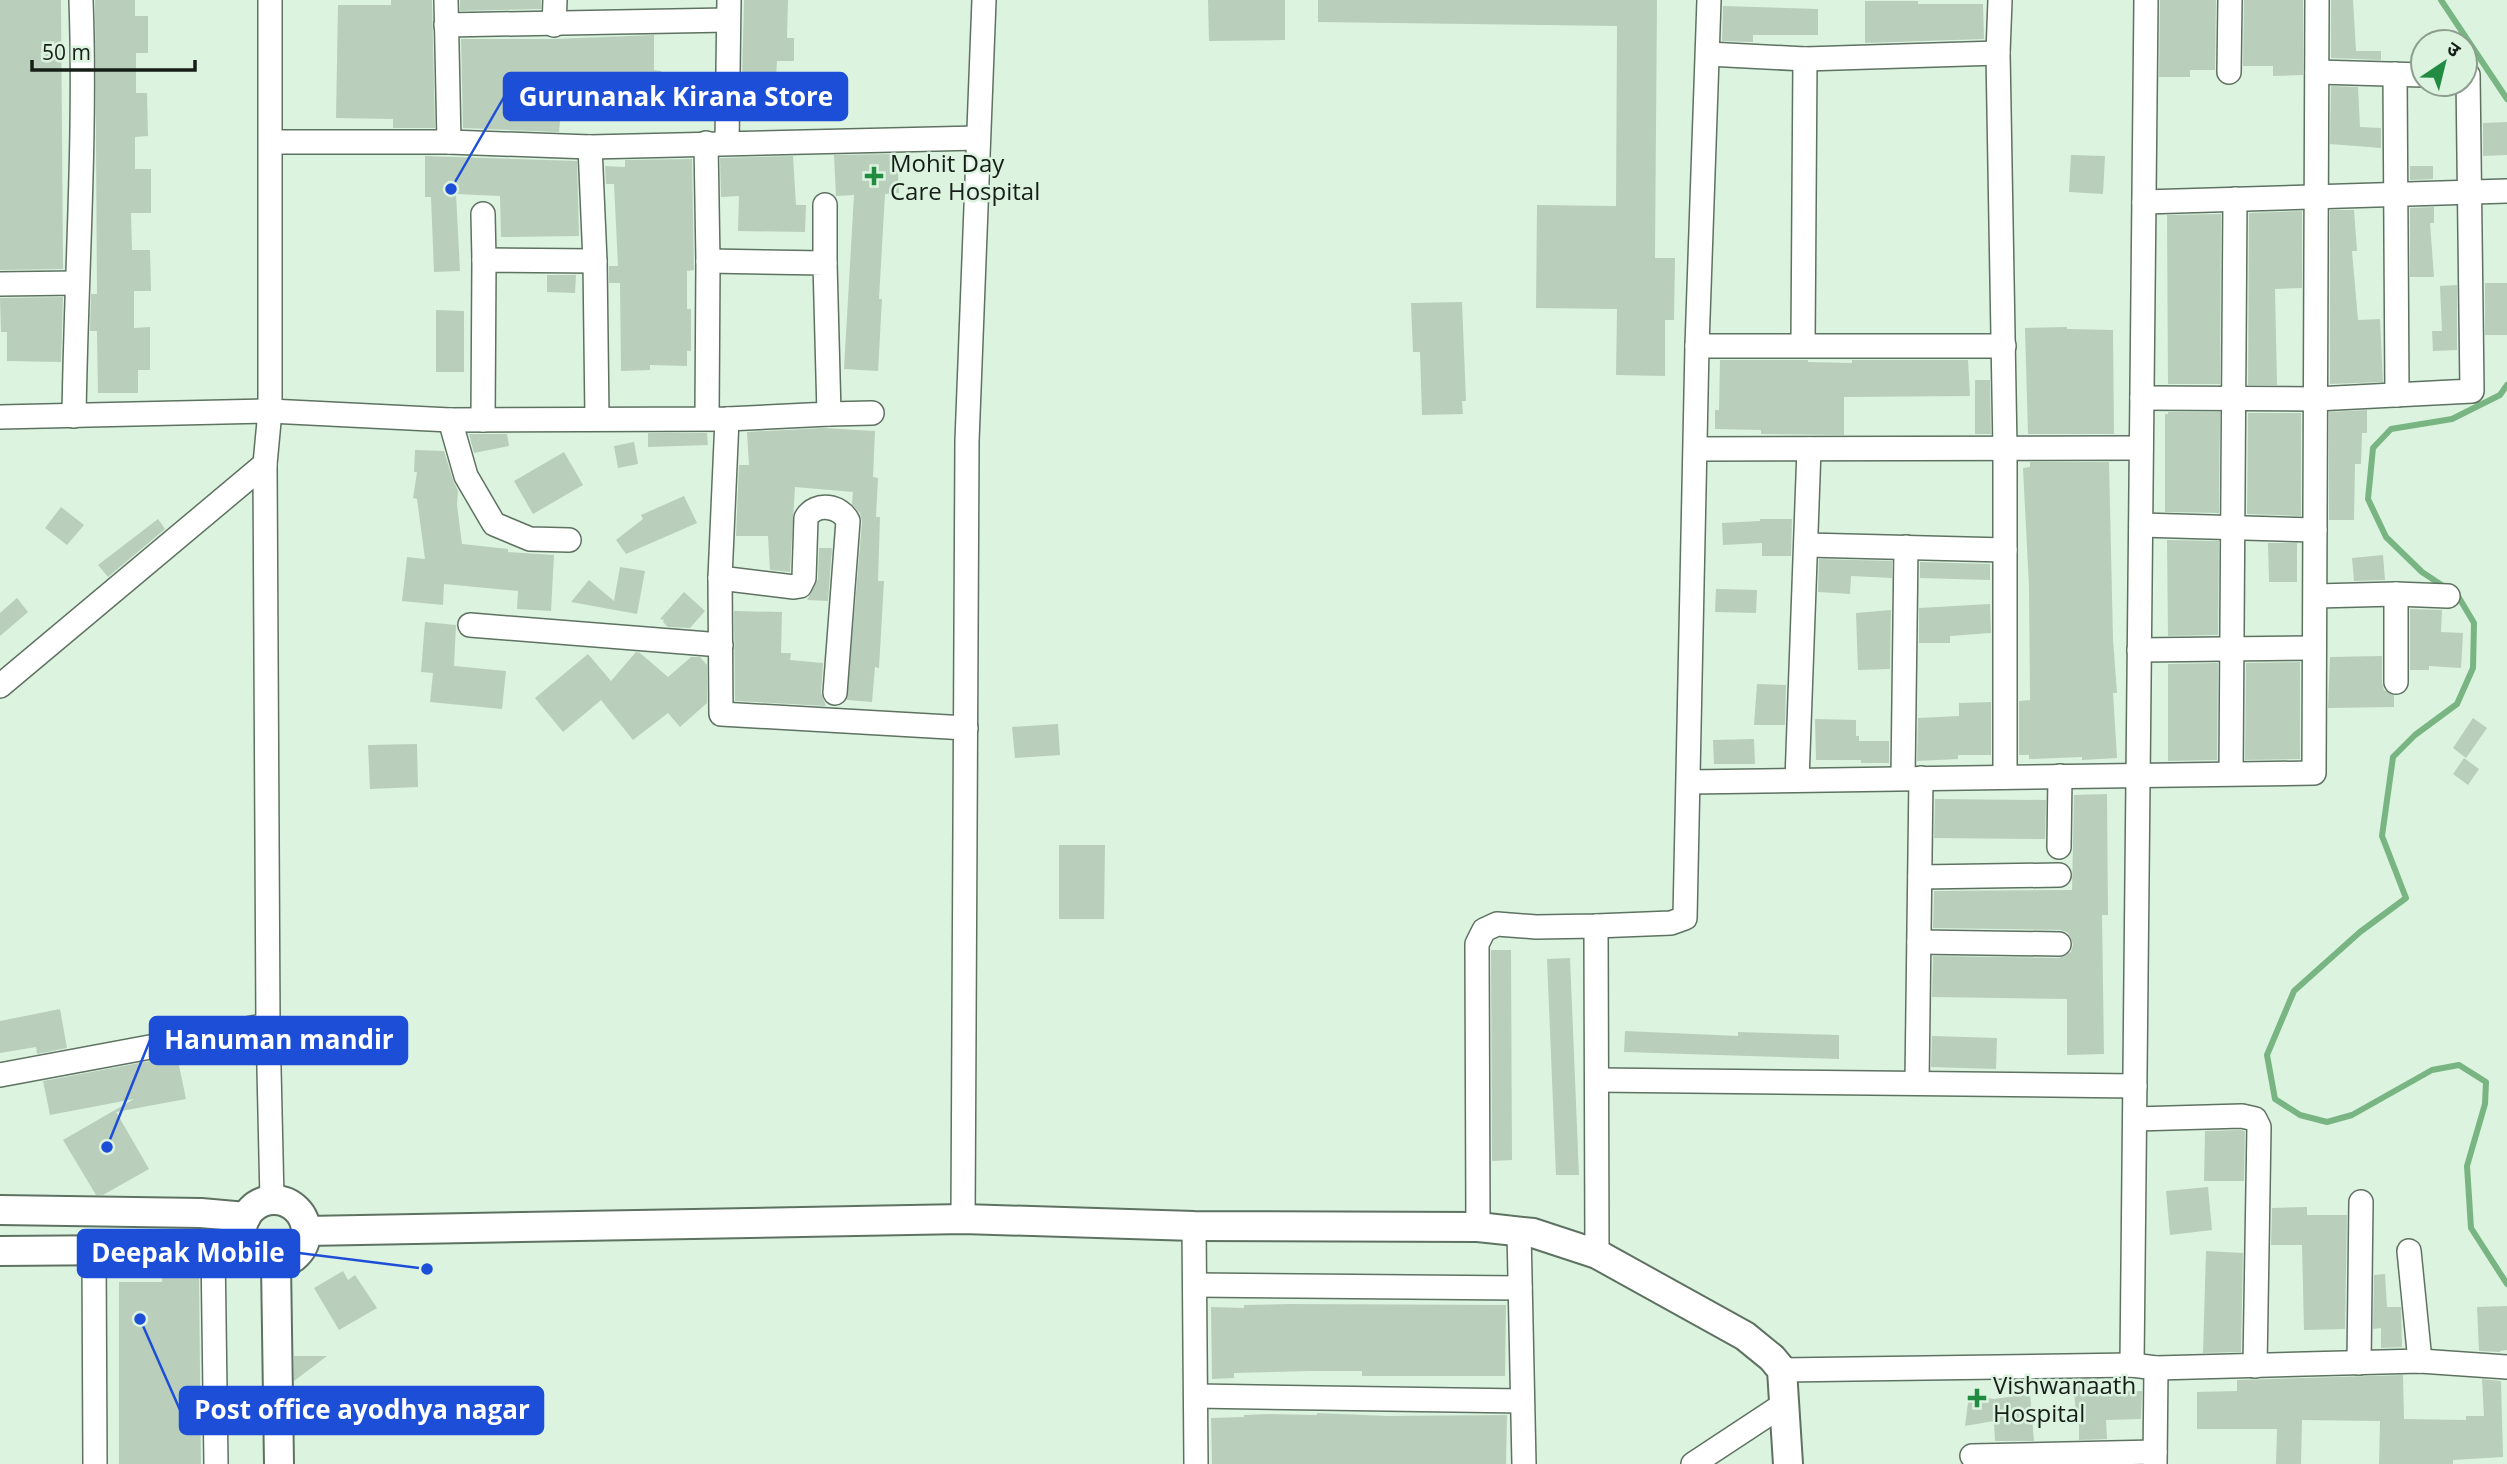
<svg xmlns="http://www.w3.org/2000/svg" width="2507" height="1464" font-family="'Open Sans','Noto Sans Devanagari',sans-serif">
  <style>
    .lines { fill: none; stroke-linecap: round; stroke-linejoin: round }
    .stream { stroke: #78b582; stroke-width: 6 }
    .building { fill: #b9cfbc }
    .minor-casing { stroke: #5e7261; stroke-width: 26 }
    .tertiary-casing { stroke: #5e7261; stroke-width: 32 }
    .minor { stroke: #fff; stroke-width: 23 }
    .tertiary { stroke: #fff; stroke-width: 28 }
    .poi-dot { fill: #218b41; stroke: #dcf3df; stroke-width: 2.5 }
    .labels { text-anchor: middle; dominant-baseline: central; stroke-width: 5; stroke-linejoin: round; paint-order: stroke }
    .poi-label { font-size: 24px; fill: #161e17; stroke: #dcf3df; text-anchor: start }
    .leader { fill: none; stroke: #1d4ed8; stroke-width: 2.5 }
    .callout-dot { fill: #1d4ed8; stroke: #dcf3df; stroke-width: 2.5 }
    .callout { fill: #1d4ed8; stroke: #1d4ed8; stroke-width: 2.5 }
    .callout-label { font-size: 26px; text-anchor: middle; font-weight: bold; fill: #fff }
  </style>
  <rect width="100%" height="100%" fill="#dcf3df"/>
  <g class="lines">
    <g class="stream">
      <polyline points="2441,0 2507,99"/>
      <polyline points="2507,385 2500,395 2452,419 2391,429 2373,448 2368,499 2386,537 2422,572 2458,596 2474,623 2473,668 2457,704 2415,735 2393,757 2382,836 2406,898 2360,932 2294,991 2267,1055 2275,1099 2300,1115 2327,1122 2352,1115 2432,1070 2459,1065 2486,1082 2485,1104 2467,1166 2471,1228 2507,1284"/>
    </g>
  </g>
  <g class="building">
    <polygon points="0,0 61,0 63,269 0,270"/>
    <polygon points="95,0 135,0 135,16 148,16 148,53 136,53 136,93 147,93 148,136 135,137 135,169 151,169 151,213 131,213 132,250 150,250 151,291 134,291 134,328 150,327 150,370 138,370 138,393 98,393 97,331 90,331 91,294 97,294"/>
    <polygon points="391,0 432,0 435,128 393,128 393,119 336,118 338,5 391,5"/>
    <polygon points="460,0 541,0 541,9 460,11"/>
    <polygon points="744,0 788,0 787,38 794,38 794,61 777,61 776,78 742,77"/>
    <polygon points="1208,0 1285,0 1285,40 1209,41"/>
    <polygon points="1318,0 1657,0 1655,258 1675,258 1674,320 1665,320 1665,376 1616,375 1617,309 1536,308 1537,205 1616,206 1617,26 1318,22"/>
    <polygon points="2160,0 2216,0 2215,70 2190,70 2190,77 2159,77"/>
    <polygon points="2244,0 2303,0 2303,75 2273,76 2273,66 2243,66"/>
    <polygon points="2331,0 2353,0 2356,51 2381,51 2381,60 2331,58"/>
    <polygon points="1865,1 1918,1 1918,4 1983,4 1984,39 1865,43"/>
    <polygon points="1723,6 1818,9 1818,35 1753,35 1753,42 1722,41"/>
    <polygon points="654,35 654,70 661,71 661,73 712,73 712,121 666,121 666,113 627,112 627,117 584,115 584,121 560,121 559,132 463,128 461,39 554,39"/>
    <polygon points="2331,86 2358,87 2360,127 2381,128 2381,148 2330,144"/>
    <polygon points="2507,122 2507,155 2483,156 2483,123"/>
    <polygon points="897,154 899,193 885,194 879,299 882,299 878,371 844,369 854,195 836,196 834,155"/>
    <polygon points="2071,155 2105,156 2103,194 2069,192"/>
    <polygon points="425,156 577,161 579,236 501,237 500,196 456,194 460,271 434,272 431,197 425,197"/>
    <polygon points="793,156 796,205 806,205 805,232 738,231 739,196 721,197 720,158"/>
    <polygon points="692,159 694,270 687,271 687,309 691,309 691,351 687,351 687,366 650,365 650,370 621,371 620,283 609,283 609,266 618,266 614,184 606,184 605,166 625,167 625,160"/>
    <polygon points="2410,166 2433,166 2433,179 2410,180"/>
    <polygon points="2434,207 2434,223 2430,223 2434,277 2410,277 2410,208"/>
    <polygon points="2330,210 2354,210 2357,251 2352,251 2358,320 2380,319 2383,382 2330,384"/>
    <polygon points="2302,211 2302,288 2275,289 2277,385 2248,385 2249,213"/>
    <polygon points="2221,214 2220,384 2168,384 2167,215"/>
    <polygon points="547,275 576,275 575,293 547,292"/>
    <rect x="2485" y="283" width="22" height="52"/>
    <polygon points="2457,285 2457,350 2433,351 2432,331 2442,331 2440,286"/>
    <polygon points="63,297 61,362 7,361 7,332 1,332 0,298"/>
    <polygon points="1462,302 1466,401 1462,401 1463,414 1422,415 1420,352 1413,352 1411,303"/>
    <polygon points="436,310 464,311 464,372 436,372"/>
    <polygon points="2067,327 2067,329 2113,330 2114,434 2028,434 2025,328"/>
    <polygon points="1720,360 1808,360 1808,362 1852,363 1852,360 1968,360 1970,396 1844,397 1844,435 1761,434 1761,430 1715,429 1715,410 1719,410"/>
    <polygon points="1975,380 1990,380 1991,434 1975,434"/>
    <polygon points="2367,410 2367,433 2362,433 2361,464 2355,464 2354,520 2329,520 2329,412"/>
    <polygon points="2168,412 2220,412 2219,513 2165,512 2165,414 2168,414"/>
    <polygon points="2248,413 2301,413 2301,516 2247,514"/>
    <polygon points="824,428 875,431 873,477 878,478 876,517 880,517 878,581 884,581 879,668 875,667 872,702 847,700 862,522 860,513 852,504 853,492 795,487 790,572 770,570 768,536 736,536 739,465 749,465 747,432"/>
    <polygon points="648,433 707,433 708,445 648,447"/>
    <polygon points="469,434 507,434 509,446 474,453"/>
    <polygon points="634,442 638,464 618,468 614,446"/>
    <polygon points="415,450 444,451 453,480 458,491 457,505 462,544 508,549 508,552 554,555 551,611 517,609 518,591 444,584 443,605 402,601 407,557 425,559 417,499 413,498 417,472 414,472"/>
    <polygon points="564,452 583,485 533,514 514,481"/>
    <polygon points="2030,462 2109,462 2113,639 2117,693 2113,693 2117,758 2082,760 2082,757 2029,759 2029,755 2019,755 2019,701 2030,700 2029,587 2023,468 2030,467"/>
    <polygon points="684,496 697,523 626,554 616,540 643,519 641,515"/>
    <polygon points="61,507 84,525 67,545 45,528"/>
    <polygon points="158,519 165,529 108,577 98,565"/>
    <polygon points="1760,519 1792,519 1791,556 1762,556 1762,543 1723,545 1722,523 1760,521"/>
    <polygon points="2167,540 2219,541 2218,635 2168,636"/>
    <polygon points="2268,543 2297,543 2297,582 2269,582"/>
    <polygon points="819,548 832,548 828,601 807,600 818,579"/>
    <polygon points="2383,555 2385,580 2354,581 2352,558"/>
    <polygon points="1819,559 1892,561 1892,578 1851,576 1850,594 1818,592"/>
    <polygon points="1920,562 1990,564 1990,580 1920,578"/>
    <polygon points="620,567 645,571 637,614 571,602 589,580 614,601"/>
    <polygon points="1716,589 1757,590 1756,613 1715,612"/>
    <polygon points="684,592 705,611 690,628 668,627 663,622 664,620 660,619"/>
    <polygon points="17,598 28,612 0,636 0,613"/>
    <polygon points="1990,604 1991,633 1950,636 1950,643 1919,643 1919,608"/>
    <polygon points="2410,609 2442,610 2441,632 2463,633 2461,668 2429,666 2429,670 2410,670"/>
    <polygon points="1891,610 1890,669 1858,670 1856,613"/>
    <polygon points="734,611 782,612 781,653 791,653 790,660 823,663 821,693 826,706 735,701"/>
    <polygon points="425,622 456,625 454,666 506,671 502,709 430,702 433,673 421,672"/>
    <polygon points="636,652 640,653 668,677 691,657 700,657 707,665 707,703 680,727 668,713 633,740 601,700 563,732 535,698 588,654 611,681"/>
    <polygon points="2382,656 2382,683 2384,690 2394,695 2394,707 2328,708 2330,657"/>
    <polygon points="2300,662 2300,759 2245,760 2246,663"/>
    <polygon points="2218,663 2217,760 2168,761 2168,664"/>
    <polygon points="1757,684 1786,685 1785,725 1754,725"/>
    <polygon points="1991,702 1991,755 1958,755 1958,759 1917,761 1918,718 1959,716 1959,703"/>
    <polygon points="2473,718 2487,728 2466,758 2453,748"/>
    <polygon points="1815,719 1856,720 1856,736 1859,736 1859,741 1889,741 1889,763 1861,763 1861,760 1816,760"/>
    <polygon points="1058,724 1060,755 1015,758 1012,727"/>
    <polygon points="1754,739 1755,764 1714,764 1713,740"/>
    <polygon points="417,744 418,787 370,789 368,745"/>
    <polygon points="2464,758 2479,769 2468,785 2453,774"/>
    <polygon points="2107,794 2108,915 2102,915 2104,1054 2067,1055 2067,999 1932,997 1933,956 2059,958 2071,952 2073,945 2071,938 2067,932 2060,930 1933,928 1934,891 2072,890 2074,795"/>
    <polygon points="1935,799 2046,800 2045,839 1934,838"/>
    <polygon points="1059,845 1105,845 1104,919 1059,919"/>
    <polygon points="1491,950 1511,950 1512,1160 1492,1161"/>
    <polygon points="1570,958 1579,1175 1556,1175 1547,959"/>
    <polygon points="60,1009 67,1048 37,1054 36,1047 0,1053 0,1021"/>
    <polygon points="1625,1031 1738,1036 1738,1032 1839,1035 1839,1059 1624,1052"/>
    <polygon points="1932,1036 1997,1038 1996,1069 1931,1067"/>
    <polygon points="177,1056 186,1099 116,1112 115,1110 134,1099 50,1115 43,1081"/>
    <polygon points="115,1110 149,1169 103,1195 96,1195 63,1140"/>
    <polygon points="2241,1130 2245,1131 2244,1181 2204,1181 2205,1131"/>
    <polygon points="2208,1187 2212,1230 2170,1235 2166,1191"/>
    <polygon points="2307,1207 2307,1215 2347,1215 2345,1329 2304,1330 2302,1245 2271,1245 2272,1208"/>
    <polygon points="2206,1251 2243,1253 2241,1352 2203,1353"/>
    <polygon points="343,1271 348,1280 355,1275 377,1308 339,1330 314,1288"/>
    <polygon points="162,1274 199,1275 201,1464 119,1464 119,1282 162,1282"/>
    <polygon points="2385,1274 2387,1307 2401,1307 2402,1347 2381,1348 2381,1328 2373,1329 2374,1275"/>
    <polygon points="1289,1304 1506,1305 1505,1376 1362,1376 1362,1371 1311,1371 1234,1373 1234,1378 1212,1379 1211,1307 1244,1308 1244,1305"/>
    <polygon points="2507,1306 2507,1350 2500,1351 2500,1352 2479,1351 2477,1307"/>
    <polygon points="294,1356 327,1356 294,1381"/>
    <polygon points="2403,1375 2404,1419 2466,1420 2466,1416 2484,1416 2482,1379 2501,1381 2503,1457 2453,1460 2453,1464 2379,1464 2380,1421 2302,1420 2301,1464 2276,1464 2277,1429 2197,1429 2197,1392 2237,1391 2237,1380"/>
    <polygon points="2098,1379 2099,1392 2142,1391 2141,1419 2106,1420 2107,1439 2079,1440 2079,1414 2076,1414 2073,1380"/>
    <polygon points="2030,1394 2034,1441 1995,1441 1994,1421 1965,1426 1969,1395 1994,1399"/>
    <polygon points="1317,1413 1387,1416 1507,1415 1506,1464 1212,1464 1211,1418 1244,1417 1244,1415 1267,1414 1317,1415"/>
  </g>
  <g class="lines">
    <g class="minor-casing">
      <g id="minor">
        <polyline points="270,0 270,411 265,464 268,1025 272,1200"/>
        <polyline points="446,0 449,142"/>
        <polyline points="2000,0 1998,53 2005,449 2005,777"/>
        <polyline points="446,25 728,20"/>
        <polyline points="554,25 555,0"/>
        <polyline points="1708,54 1805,59 1998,53"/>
        <polyline points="2229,72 2230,0"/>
        <polyline points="2317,72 2423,75"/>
        <polyline points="2395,74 2397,395"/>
        <polyline points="271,142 449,142 590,147 978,138"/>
        <polyline points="727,142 729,0"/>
        <polyline points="706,143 708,261 707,417"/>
        <polyline points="590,147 595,261 597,418"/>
        <polyline points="2144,202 2507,191"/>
        <polyline points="483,214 484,260"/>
        <polyline points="825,263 825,205"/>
        <polyline points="0,284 76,283"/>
        <polyline points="1803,344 1805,59"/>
        <polyline points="1697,346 2004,346"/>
        <polyline points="2142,398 2316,399 2472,391 2468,75 2465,75"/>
        <polyline points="829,414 872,413"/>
        <path d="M74,416C76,277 86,139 81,0"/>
        <polyline points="0,417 270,411 450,420 727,419 829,414 825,263 708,261"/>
        <polyline points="727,419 720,578 721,714 966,728"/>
        <polyline points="450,420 466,476 494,524 530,539 569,540"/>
        <polyline points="483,420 484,260 595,261"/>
        <polyline points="1696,449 2141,448"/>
        <polyline points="2141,525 2315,530"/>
        <polyline points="1807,545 2005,550"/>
        <path d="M720,578L794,587L800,586L804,578L806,518C816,501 841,506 848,521L835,693"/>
        <polyline points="2396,594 2396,682"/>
        <polyline points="2316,596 2396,594 2448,596"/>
        <polyline points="470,625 721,645"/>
        <polyline points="2139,650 2314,648"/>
        <polyline points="0,686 265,464"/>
        <polyline points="2231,773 2235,199"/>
        <polyline points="1903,778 1906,547"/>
        <polyline points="1797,780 1809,449"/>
        <polyline points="1689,782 2314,773 2317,0"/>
        <polyline points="2059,847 2060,776"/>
        <polyline points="1920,877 2059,875"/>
        <polyline points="1596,926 1597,1254"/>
        <polyline points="1919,942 2059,944"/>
        <polyline points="0,1075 268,1025"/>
        <polyline points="1597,1080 2135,1086"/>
        <polyline points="1917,1082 1921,778"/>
        <polyline points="2135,1119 2242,1116 2255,1119 2259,1127 2255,1366"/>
        <polyline points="963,1219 967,441 984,0"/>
        <polyline points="1194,1226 1196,1464"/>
        <polyline points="1478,1227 1477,944 1484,930 1497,924 1536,927 1596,926 1671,923 1685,918 1697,346 1709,0"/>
        <polyline points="1519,1231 1524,1464"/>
        <polyline points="213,1249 216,1464"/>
        <polyline points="94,1251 95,1464"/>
        <polyline points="2409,1251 2420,1361"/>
        <polyline points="1195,1285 1520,1288"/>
        <polyline points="2359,1363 2361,1202"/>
        <polyline points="2132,1365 2146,0"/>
        <polyline points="1782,1370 2132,1365 2156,1368 2420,1361 2507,1367"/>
        <polyline points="1196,1396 1522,1401"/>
        <polyline points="1972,1456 2155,1452"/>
        <polyline points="1693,1464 1784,1404"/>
        <polyline points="2155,1464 2156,1368"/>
      </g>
    </g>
    <g class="tertiary-casing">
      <g id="tertiary">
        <circle cx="274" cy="1232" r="32"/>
        <polyline points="0,1210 201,1213 246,1217"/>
        <polyline points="306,1231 963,1219 1194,1226 1478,1227 1533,1233 1597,1254 1745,1336 1772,1358 1782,1370 1788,1464"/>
        <polyline points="0,1251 247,1249"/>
        <polyline points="276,1264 279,1464"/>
      </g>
    </g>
    <use href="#minor" class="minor"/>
    <use href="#tertiary" class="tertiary"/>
  </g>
  <g class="poi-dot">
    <path d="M870.5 165.5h7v7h7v7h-7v7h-7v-7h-7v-7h7z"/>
    <path d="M1973.5 1387.5h7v7h7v7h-7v7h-7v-7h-7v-7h7z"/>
  </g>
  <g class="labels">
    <g class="poi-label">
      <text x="890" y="162">Mohit Day<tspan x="890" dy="28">Care Hospital</tspan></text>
      <text x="1993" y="1384">Vishwanaath<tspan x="1993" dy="28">Hospital</tspan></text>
    </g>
  </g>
  <path class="leader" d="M451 189L504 97M107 1147L150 1040M427 1269L299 1253M140 1319L180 1410"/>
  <g class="callout-dot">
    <circle cx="451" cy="189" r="7"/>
    <circle cx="107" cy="1147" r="7"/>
    <circle cx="427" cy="1269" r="7"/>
    <circle cx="140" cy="1319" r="7"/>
  </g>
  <g class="callout">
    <rect x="504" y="73" width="343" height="47" rx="7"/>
    <rect x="150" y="1017" width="257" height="47" rx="7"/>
    <rect x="78" y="1230" width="221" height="47" rx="7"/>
    <rect x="180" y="1387" width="363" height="47" rx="7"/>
  </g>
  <g class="callout-label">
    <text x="676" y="106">Gurunanak Kirana Store</text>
    <text x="279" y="1049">Hanuman mandir</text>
    <text x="188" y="1262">Deepak Mobile</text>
    <text x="362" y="1419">Post office ayodhya nagar</text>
  </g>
  <g transform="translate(2444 63) rotate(35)"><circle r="33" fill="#dcf3df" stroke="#8d9e8f" stroke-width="2"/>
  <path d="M0-5L12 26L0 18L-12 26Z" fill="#218b41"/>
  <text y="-10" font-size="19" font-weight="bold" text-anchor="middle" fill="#161e17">उ</text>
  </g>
  <path d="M32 60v10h163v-10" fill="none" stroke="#161e17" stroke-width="3.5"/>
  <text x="42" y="60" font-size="21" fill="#161e17" stroke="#dcf3df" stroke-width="5" paint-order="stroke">50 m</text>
</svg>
